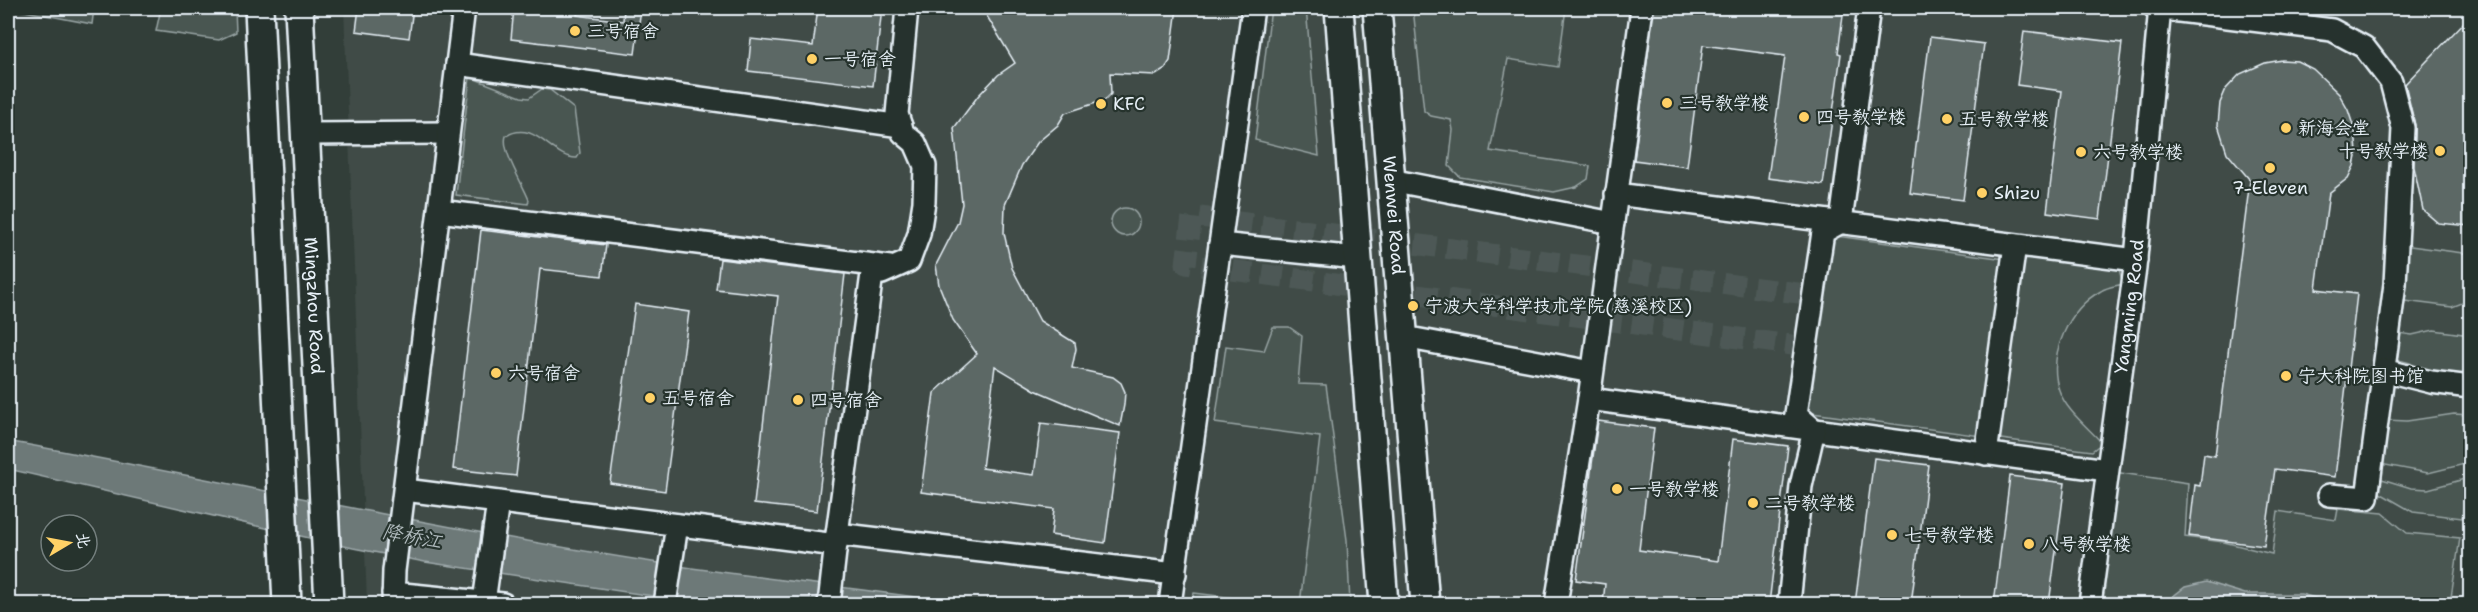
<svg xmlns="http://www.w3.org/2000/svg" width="2478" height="612" font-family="'Shantell Sans','LXGW WenKai TC',sans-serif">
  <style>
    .built { fill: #3f4b46 }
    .green { fill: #495651; stroke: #98a4a4; stroke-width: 1.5 }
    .water { fill: #6d7978; stroke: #9ea9ab; stroke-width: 1.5 }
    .building { fill: #5c6865; stroke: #e8f1f8; stroke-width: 1.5 }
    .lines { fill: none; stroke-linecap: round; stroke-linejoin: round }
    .minor-tunnel { stroke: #4d5956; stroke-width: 21; stroke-dasharray: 21 10; stroke-linecap: butt }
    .minor-casing { stroke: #e8f1f8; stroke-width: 26 }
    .major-casing { stroke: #e8f1f8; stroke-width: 32 }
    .minor { stroke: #26332d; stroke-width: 21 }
    .major { stroke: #26332d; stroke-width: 27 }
    .poi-dot { fill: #ffd166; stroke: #26332d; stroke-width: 2 }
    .labels { text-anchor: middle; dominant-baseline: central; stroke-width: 4.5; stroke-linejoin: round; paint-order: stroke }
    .poi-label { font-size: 18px; fill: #e8f1f8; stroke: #26332d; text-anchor: start }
    .street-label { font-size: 18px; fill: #e8f1f8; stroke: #26332d }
    .water-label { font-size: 20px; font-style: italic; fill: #b1bbbe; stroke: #26332d }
  </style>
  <rect width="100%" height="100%" fill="#323e39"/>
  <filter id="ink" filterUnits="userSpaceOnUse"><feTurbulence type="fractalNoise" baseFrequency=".0167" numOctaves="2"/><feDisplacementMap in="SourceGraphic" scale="12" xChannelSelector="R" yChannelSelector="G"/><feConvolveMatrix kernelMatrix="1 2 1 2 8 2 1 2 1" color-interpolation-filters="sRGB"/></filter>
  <g filter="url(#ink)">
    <polygon class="built" points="344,8 2470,8 2470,604 367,604"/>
    <g class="green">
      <polygon points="9,8 94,8 92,24"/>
      <polygon points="161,8 235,8 236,32 219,40 156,31"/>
      <polygon points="1271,8 1306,8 1319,156 1255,140"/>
      <polygon points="1413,8 1566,8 1558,67 1508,59 1490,151 1590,166 1588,179 1576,187 1554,192 1460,177 1449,166 1453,130 1451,120 1431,116 1424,111"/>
      <path d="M470,77L521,97L529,98L542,89L550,90L574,109L580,153L577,158C552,159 535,118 506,136C501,150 523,184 529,200L528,204L456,195Z"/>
      <circle cx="1125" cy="222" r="14"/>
      <polygon points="1829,235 2005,259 1981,436 1805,412"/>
      <polygon points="2403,245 2470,254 2470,300 2452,307 2397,300"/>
      <path d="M2018,256L2118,266L2123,284C2116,286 2107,287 2101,291C2069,308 2047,355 2059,390C2066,411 2088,427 2102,443L2092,451L1993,438Z"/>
      <polygon points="1273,327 1289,327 1302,336 1298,384 1326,385 1347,540 1350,604 1300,604 1320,437 1215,423 1226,346 1264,351"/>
      <polygon points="2434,330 2470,335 2470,380 2423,371 2410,363 2395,359 2399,333 2412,335"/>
      <polygon points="2454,414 2470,415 2469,463 2428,473 2380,464 2386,420 2407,421"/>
      <polygon points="2114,472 2188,483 2185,537 2224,542 2272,554 2278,511 2336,520 2338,509 2383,513 2407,533 2460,538 2450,604 2096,604"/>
      <polygon points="2468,478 2462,518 2413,512 2380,493 2382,479 2411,488 2428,489"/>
      <polygon points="1194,593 1282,604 1191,604"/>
    </g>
    <g class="water">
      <path d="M8,441C225,481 441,529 659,563C760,579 862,588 963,604H706L425,562L353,548L8,469Z"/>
      <polygon points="2206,582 2245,594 2301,594 2336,604 2163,604 2185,587"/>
    </g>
    <g class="building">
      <polygon points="359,8 413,8 409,38 356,31"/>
      <polygon points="514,8 578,8 577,15 623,21 624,8 641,8 635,54 511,39"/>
      <polygon points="818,8 882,8 873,86 748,71 751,39 813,46"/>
      <polygon points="982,8 1177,8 1170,61 1164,70 1156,75 1110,73 1111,94 1105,100 1065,113 1058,125 1038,142 1022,165 1005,205 1004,233 1012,268 1040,321 1075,343 1076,349 1072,368 1113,377 1121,383 1125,392 1124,405 1120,426 1035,390 995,366 982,468 1034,475 1041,423 1120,433 1105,543 1051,535 1054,509 921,492 934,393 977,354 953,320 939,285 936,265 958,222 962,204 954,128 978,96 998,75 1015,63"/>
      <polygon points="1654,8 1844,8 1838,53 1841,54 1823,185 1768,178 1785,56 1718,47 1703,45 1687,167 1634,160"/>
      <polygon points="2470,16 2470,226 2438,223 2423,210 2414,167 2415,125 2405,84"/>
      <polygon points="2024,31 2122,43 2100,219 2047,212 2062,91 2017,85"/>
      <polygon points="1930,37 1984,44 1963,200 1910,193"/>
      <polygon points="2282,60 2297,61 2313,69 2339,94 2348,110 2355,131 2357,152 2354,166 2348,178 2329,193 2316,289 2357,294 2335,477 2275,469 2264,546 2189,536 2195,485 2200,486 2204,454 2215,456 2250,180 2227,153 2218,125 2220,103 2226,89 2240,74 2265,63"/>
      <polygon points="481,230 606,245 602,276 540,269 516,476 453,469"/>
      <polygon points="720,259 845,274 817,511 754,504 778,296 716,289"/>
      <polygon points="635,304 689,312 665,491 610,483"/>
      <polygon points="1598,421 1654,428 1639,550 1718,561 1733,439 1788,446 1769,604 1603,604 1605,584 1576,580"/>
      <polygon points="1874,458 1929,465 1911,604 1855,604"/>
      <polygon points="2010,476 2065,483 2049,604 1994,604"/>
    </g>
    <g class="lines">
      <polyline class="minor-tunnel" points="1806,347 1186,264 1192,216 1814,295"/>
      <g class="minor-casing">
        <g id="minor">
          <polyline points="2155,8 2332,30 2364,47 2391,82 2403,128 2395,284 2367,498 2329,495"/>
          <polyline points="457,64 901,126"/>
          <polyline points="306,134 448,133"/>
          <polyline points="1390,180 1613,223"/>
          <polyline points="1616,194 2136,260"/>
          <polyline points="439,211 890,267"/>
          <polyline points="1220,244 1357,258"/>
          <polyline points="1404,337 1592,372"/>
          <polyline points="2383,370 2431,382 2470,387"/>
          <polyline points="1589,399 2107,470"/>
          <polyline points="1986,454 2015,245"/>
          <polyline points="405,490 836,545"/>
          <polyline points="837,534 872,274 882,273 909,261 919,234 924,202 925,166 915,143 903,133 897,114 907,8"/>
          <polyline points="393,593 503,604"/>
          <polyline points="484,602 498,502"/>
          <polyline points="393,604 394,571 464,8"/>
          <polyline points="665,604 677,525"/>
          <polyline points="829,604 837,534 1175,574"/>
          <polyline points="1170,604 1253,8"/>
          <polyline points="1556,604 1589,399 1642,8"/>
          <polyline points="1789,604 1801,486 1814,430 1796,414 1823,232 1841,222 1869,8"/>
          <path id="s1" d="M2090,604L2135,268L2160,8"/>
        </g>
      </g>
      <g class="major-casing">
        <g id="major">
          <polyline points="259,8 287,604"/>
          <path id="s2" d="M299,8L329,604"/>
          <polyline points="1339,8 1384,604"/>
          <path id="s3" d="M1377,8L1425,604"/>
        </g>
      </g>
      <use href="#minor" class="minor"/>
      <use href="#major" class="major"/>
    </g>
  </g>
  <g class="poi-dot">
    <circle cx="575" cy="31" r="6"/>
    <circle cx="812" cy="59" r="6"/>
    <circle cx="1667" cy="103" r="6"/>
    <circle cx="1101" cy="104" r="6"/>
    <circle cx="1804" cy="117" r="6"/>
    <circle cx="1947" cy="119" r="6"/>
    <circle cx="2286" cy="128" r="6"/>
    <circle cx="2440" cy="151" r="6"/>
    <circle cx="2081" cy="152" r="6"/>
    <circle cx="2270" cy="168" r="6"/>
    <circle cx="1982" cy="193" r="6"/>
    <circle cx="1413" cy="306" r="6"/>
    <circle cx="496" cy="373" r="6"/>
    <circle cx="2286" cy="376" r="6"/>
    <circle cx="650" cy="398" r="6"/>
    <circle cx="798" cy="400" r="6"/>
    <circle cx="1617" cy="489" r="6"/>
    <circle cx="1753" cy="503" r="6"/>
    <circle cx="1892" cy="535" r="6"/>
    <circle cx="2029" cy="544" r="6"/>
  </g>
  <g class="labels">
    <g class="poi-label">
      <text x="587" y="31">三号宿舍</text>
      <text x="824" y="59">一号宿舍</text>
      <text x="1679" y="103">三号教学楼</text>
      <text x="1113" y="104">KFC</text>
      <text x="1816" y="117">四号教学楼</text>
      <text x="1959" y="119">五号教学楼</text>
      <text x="2298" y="128">新海会堂</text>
      <text x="2428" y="151" text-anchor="end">十号教学楼</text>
      <text x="2093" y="152">六号教学楼</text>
      <text x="2270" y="188" text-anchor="middle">7-Eleven</text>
      <text x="1994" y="193">Shizu</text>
      <text x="1425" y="306">宁波大学科学技术学院(慈溪校区)</text>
      <text x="508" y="373">六号宿舍</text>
      <text x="2298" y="376">宁大科院图书馆</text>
      <text x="662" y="398">五号宿舍</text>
      <text x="810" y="400">四号宿舍</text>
      <text x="1629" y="489">一号教学楼</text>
      <text x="1765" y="503">二号教学楼</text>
      <text x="1904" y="535">七号教学楼</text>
      <text x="2041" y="544">八号教学楼</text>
    </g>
    <g class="street-label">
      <text stroke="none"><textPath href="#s3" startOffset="208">Wenwei Road</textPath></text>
      <text stroke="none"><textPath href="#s2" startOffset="298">Mingzhou Road</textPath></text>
      <text stroke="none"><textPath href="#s1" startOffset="300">Yangming Road</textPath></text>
    </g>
    <g class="water-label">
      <text transform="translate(412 536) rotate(11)">降桥江</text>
    </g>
  </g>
  <rect width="2478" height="612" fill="none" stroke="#26332d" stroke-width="30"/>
  <rect x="15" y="15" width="2448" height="582" fill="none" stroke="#e8f1f8" stroke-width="2" filter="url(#ink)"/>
  <g transform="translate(69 543) rotate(80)"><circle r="28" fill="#26332d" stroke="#747f7e" stroke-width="1.5"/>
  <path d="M0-4.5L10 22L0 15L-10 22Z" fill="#ffd166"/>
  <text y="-9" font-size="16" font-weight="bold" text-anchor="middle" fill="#e8f1f8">北</text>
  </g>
</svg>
